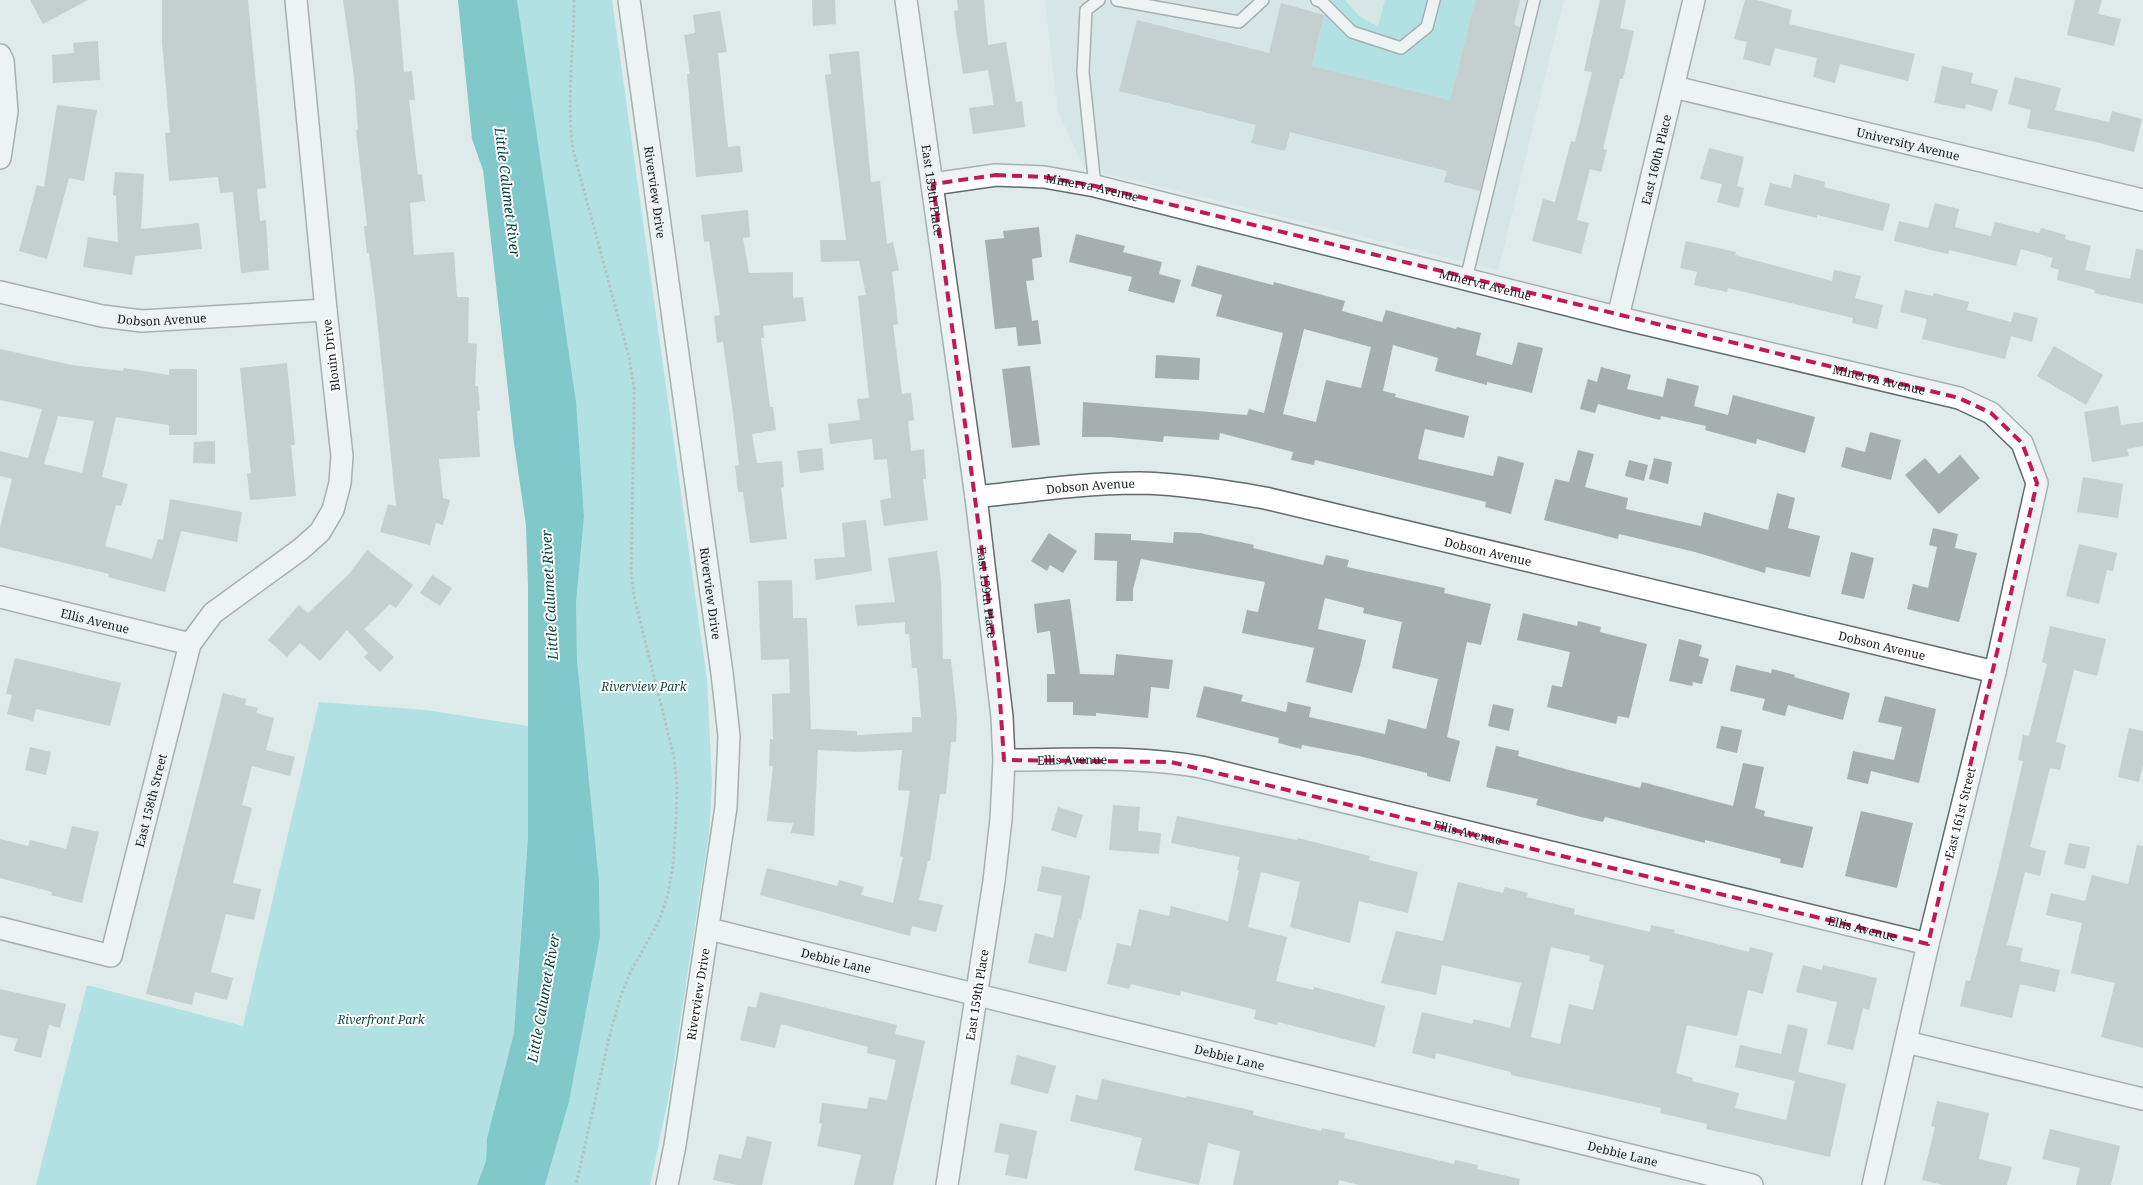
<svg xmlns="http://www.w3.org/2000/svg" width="2143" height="1185" font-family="'Noto Serif',serif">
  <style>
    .built { fill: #cce0e0 }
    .green { fill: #7ad7d9 }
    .water { fill: #0f9fa3 }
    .building { fill: #a5afaf; fill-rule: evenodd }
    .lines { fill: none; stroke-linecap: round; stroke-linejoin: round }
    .lane-casing { stroke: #616b6b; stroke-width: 14 }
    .street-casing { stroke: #616b6b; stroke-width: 24 }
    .path { stroke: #899191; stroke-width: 3; stroke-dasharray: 2.5 2.5; stroke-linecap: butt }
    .lane { stroke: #fff; stroke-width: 11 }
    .street { stroke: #fff; stroke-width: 21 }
    .marked { fill: none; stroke: #c2185b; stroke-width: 4; stroke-dasharray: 10 6; stroke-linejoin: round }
    .labels { text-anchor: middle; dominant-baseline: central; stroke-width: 4; stroke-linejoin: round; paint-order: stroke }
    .street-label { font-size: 12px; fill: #161a1a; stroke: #fff }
    .park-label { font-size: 12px; font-style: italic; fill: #0f4648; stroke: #fff }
    .water-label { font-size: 14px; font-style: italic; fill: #033e40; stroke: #fff }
  </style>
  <rect width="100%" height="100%" fill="#dfeaea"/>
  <polygon class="built" points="1045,0 1564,0 1498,270 1084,168 1058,111"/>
  <g class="green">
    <polygon points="517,0 612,0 707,680 712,783 709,834 668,1100 650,1185 545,1185 569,1102 600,937 599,881 577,660 576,603 584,517"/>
    <polygon points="1328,0 1345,0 1359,16 1378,27 1385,0 1475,0 1450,100 1312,66"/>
    <polygon points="319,702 426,710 528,726 528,837 518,972 518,1001 514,1034 487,1138 486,1161 477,1185 36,1185 87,985 243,1026"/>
  </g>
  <polygon class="water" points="458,0 517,0 576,402 584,517 576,603 577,660 599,881 600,937 569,1102 545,1185 477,1185 486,1161 487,1138 514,1033 528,837 528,586 526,525 514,443 483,170 472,139"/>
  <g class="building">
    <polygon points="30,0 88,0 43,24"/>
    <polygon points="162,0 248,0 266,188 257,189 260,221 266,220 269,270 241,273 233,192 220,193 218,177 169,181 165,133 170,133 162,42"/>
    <polygon points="343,0 398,0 404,72 412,71 415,100 409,100 418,175 422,174 425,201 410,203 414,255 454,252 457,297 469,297 468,343 477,344 475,386 478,386 480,410 477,411 480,457 439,459 443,498 450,500 443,525 436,523 430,545 380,532 388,504 396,506 375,299 369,253 367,253 364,226 367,226 356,130 358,130 354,77"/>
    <polygon points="812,0 835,0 836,24 813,26"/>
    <polygon points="957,0 984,0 988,45 1006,42 1016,102 1022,101 1025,127 973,134 969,108 994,105 988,70 963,74 956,30 954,11 958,10"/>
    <polygon points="1475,0 1520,0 1514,25 1520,27 1480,191 1444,182 1447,171 1290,132 1285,151 1251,143 1256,125 1119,91 1137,20 1269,53 1281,3 1324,15 1312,66 1450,100"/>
    <polygon points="1600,0 1626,0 1620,28 1634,31 1623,79 1620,79 1603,149 1607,150 1601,172 1590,169 1577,220 1589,223 1581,254 1532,241 1543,199 1555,202 1571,141 1575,142 1592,72 1584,71"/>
    <polygon points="1745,0 1757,0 1792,10 1789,24 1915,54 1908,81 1840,64 1835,83 1813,77 1817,58 1775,48 1770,66 1743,59 1747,42 1734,39"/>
    <polygon points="2075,0 2102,0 2098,14 2121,19 2114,46 2067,35"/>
    <polygon points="720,11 727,52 718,53 728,147 740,146 743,172 696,177 687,74 690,74 684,35 695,33 693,15"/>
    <polygon points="98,41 100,80 53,83 52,55 74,53 73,43"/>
    <polygon points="859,51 871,182 880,181 887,244 893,242 899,270 892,272 898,324 893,325 902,394 911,393 914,420 908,421 911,451 924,449 926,479 923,479 928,520 884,526 880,500 891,498 887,459 874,460 872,439 830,444 828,424 860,420 857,399 869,398 858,296 866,295 859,261 821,262 820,240 846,240 825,75 831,74 829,54"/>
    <polygon points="1942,66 1973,73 1971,83 1998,90 1992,111 1966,104 1965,109 1934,103"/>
    <polygon points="2015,77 2061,88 2055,110 2109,122 2112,111 2142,119 2134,152 2096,142 2027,128 2031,110 2008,104"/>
    <polygon points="57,105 97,110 84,181 69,178 47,259 19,251 37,185 44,187"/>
    <polygon points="1709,148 1744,157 1737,186 1744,188 1739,208 1717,202 1722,184 1700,179"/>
    <polygon points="115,172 144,174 141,229 199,223 202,249 135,256 132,275 83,267 88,237 118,242 116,196 113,195"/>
    <polygon points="1794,174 1825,182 1824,187 1890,204 1883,231 1817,215 1817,218 1764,205 1770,183 1791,188"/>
    <polygon points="1935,203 1959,209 1955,227 1991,236 1995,222 2039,233 2041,228 2066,235 2065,239 2091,246 2085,270 2130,279 2136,249 2143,250 2143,304 2094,293 2095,290 2057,280 2059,270 2050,267 2053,258 2021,249 2016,266 1949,250 1948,254 1894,241 1899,221 1928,228"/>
    <polygon points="748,210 750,237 743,238 749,273 793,272 793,298 803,297 806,321 763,326 764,338 761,338 770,407 773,407 776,430 752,434 757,463 782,461 784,487 781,488 787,539 750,543 743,492 738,492 735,466 739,465 733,413 723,342 717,343 714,316 720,315 709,241 704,242 701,215"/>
    <polygon points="1039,227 1042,257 1032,259 1034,280 1026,281 1032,321 1038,320 1041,344 1018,346 1016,327 995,329 985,240 1004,238 1003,231"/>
    <polygon points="1076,234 1125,246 1123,252 1162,262 1159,274 1181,280 1174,303 1128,291 1132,277 1069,262"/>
    <polygon points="1686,241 1736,252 1735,255 1832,281 1834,270 1861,276 1855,298 1883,305 1877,329 1852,323 1853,318 1728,288 1727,292 1694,285 1697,272 1680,268"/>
    <path d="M1197,265L1273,285L1274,282L1345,301L1342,311L1382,322L1386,310L1456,329L1457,327L1481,333L1476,355L1512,365L1518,342L1543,348L1532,393L1487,382V385L1435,371L1438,358L1393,345L1383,391L1396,394L1395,397L1469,416L1464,438L1425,429L1418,459L1493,476L1498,456L1524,463L1511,514L1485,507L1486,502L1364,472L1315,460L1314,465L1291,460L1293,452L1220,433L1219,440L1164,436L1163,442L1110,437H1082L1083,402L1247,415L1249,409L1264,413L1283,333L1216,316L1222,295L1191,286ZM1304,329L1371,347L1361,388L1326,380L1316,422L1283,414Z"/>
    <polygon points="1905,290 1933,296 1934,293 1969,302 1967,310 2011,322 2014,312 2038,318 2032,342 2011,336 2005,359 1922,339 1927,319 1900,312"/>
    <polygon points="2054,346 2103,375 2086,405 2037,376"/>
    <path d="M0,349L72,365L123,371L124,368L169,375V369H197V435H169V425L116,417L102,477L128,484L121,506L116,505L105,546L152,559L158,539L163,540L170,499L242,512L237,542L181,531L165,592L108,577L109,574L0,547V527L12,479L0,476V451L28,458L42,409L0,400ZM58,416L94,421L82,473L44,464Z"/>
    <polygon points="1156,355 1200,358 1199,380 1155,378"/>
    <polygon points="287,363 295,445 291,445 296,496 250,500 247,474 251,473 240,368"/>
    <polygon points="1030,366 1040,445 1012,448 1002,369"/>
    <polygon points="1601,367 1631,375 1627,389 1663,397 1667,378 1699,386 1694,406 1728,415 1733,395 1815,417 1805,453 1757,439 1756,444 1705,430 1706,426 1661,416 1660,420 1598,404 1595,413 1580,409 1588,379 1597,382"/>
    <polygon points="2118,406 2121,425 2143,422 2143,446 2127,449 2129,456 2092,462 2084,412"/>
    <polygon points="1870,432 1901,440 1891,480 1841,467 1846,447 1865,452"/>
    <polygon points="215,441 215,464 193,463 194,442"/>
    <polygon points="822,448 824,470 800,473 797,451"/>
    <polygon points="1578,450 1594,454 1585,487 1628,498 1626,509 1701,526 1704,512 1768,530 1777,493 1795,498 1788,528 1820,536 1810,577 1766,567 1765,573 1695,552 1619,534 1618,539 1544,520 1555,479 1569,482"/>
    <polygon points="1960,455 1980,478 1939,514 1905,475 1925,458 1939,474"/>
    <polygon points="1654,458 1672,462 1668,484 1649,479"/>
    <polygon points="1629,460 1648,465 1644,481 1625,476"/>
    <polygon points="2083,477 2123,484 2118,518 2077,512"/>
    <polygon points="866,520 872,571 816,580 814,559 845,557 842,523"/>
    <polygon points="1933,528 1958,534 1955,548 1977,553 1959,622 1907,609 1913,584 1928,588 1937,547 1929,545"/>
    <polygon points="1174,532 1200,533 1254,545 1253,548 1323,565 1326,555 1349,560 1347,567 1445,588 1444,593 1491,604 1481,645 1467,642 1447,737 1460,741 1450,782 1427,776 1427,773 1359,756 1302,745 1301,749 1278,743 1279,738 1196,717 1204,686 1243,695 1241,701 1286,712 1288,702 1311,707 1309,717 1385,734 1388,719 1426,729 1438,679 1392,668 1402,622 1363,613 1364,608 1325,598 1318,629 1366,640 1361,662 1352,693 1306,682 1314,648 1242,633 1247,610 1258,612 1265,582 1141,559 1133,589 1133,601 1116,601 1117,561 1094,560 1095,533 1131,534 1131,540 1173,543"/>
    <polygon points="1049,533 1077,551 1063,573 1050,565 1047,571 1031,561"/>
    <polygon points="2079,544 2117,553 2113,571 2107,570 2099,604 2066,596"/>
    <polygon points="367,550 413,585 396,608 390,604 364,629 394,657 380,672 364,657 368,653 347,630 320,661 300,643 287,657 268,640 299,605 308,613 349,574"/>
    <polygon points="937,551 941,580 943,659 951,659 957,717 956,742 951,742 946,794 940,794 930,861 928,861 919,900 943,905 936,932 912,926 910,936 760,895 767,868 837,886 839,880 864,887 861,895 893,903 903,857 900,856 910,791 898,790 902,750 858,752 818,750 814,836 791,833 793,823 767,821 773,766 769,766 770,739 773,739 772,694 790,693 789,659 761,660 758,581 792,580 793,618 807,618 811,729 857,731 857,735 912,732 912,717 921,717 917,668 912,668 909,634 905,634 905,622 857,626 855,605 895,602 888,558"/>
    <polygon points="1851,552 1874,558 1864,599 1841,594"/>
    <polygon points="432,575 452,588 440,606 420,593"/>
    <polygon points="1070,599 1080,674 1114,675 1116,654 1173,660 1169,689 1151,687 1148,718 1096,713 1096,716 1073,715 1073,702 1047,702 1047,674 1055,674 1050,631 1037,633 1034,604"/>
    <polygon points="1523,613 1577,626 1578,621 1601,627 1600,632 1647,644 1629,718 1618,716 1616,724 1547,707 1552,685 1562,687 1570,652 1517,640"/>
    <polygon points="2050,626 2106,639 2097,676 2074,670 2056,742 2066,745 2060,770 2050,768 2030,847 2046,851 2040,876 2025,872 2007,945 2023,948 2020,961 2060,970 2055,992 2020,984 2012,1018 1960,1006 1966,980 1970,981 1999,866 2023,761 2018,760 2023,735 2029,736 2047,664 2042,662"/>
    <polygon points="1679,639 1702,645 1699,656 1709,659 1702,684 1693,682 1692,686 1669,681"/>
    <polygon points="15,658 121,683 110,726 36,709 33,721 7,714 12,695 6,694"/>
    <polygon points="1736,665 1771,673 1772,669 1795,675 1794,677 1850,693 1843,720 1788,705 1785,716 1762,710 1765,699 1730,691"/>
    <polygon points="223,693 246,699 245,705 258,708 256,713 274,718 266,750 295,757 290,776 252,766 242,805 252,808 233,883 261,889 254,920 226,914 211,972 233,978 227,1000 195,992 192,1005 146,994"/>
    <polygon points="1885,696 1936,709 1919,783 1871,771 1868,784 1847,779 1853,751 1894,760 1902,727 1878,722"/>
    <polygon points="1493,704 1514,709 1509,731 1488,726"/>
    <polygon points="1721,726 1742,730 1737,753 1716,748"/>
    <polygon points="2129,728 2143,731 2143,765 2139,782 2118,777"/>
    <polygon points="1496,746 1519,751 1518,756 1569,770 1640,788 1642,782 1733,806 1743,763 1764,767 1755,808 1765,811 1764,816 1813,827 1803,868 1780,863 1781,859 1705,840 1705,843 1605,817 1603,822 1581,817 1536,805 1538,799 1486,787"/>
    <polygon points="30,747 51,752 46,775 25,770"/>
    <polygon points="1113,805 1140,807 1138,831 1161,833 1159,854 1109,850"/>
    <polygon points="1058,807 1083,815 1076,838 1051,830"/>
    <polygon points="1861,811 1913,823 1897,888 1845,876"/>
    <polygon points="1177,816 1297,840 1298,838 1370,856 1369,860 1418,872 1408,913 1359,901 1350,943 1290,927 1300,882 1261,872 1248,927 1287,937 1276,981 1313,990 1314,987 1385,1006 1375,1047 1278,1022 1277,1025 1254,1019 1256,1010 1181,991 1180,996 1131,984 1129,989 1107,984 1117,943 1131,946 1139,909 1169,916 1171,906 1228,921 1239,870 1237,870 1240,857 1171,843"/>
    <polygon points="72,826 99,832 82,903 51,895 52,892 0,878 0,839 28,846 30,840 66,849"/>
    <polygon points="2069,843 2090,847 2085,869 2064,864"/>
    <polygon points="2137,845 2143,846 2143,1048 2101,1037 2115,983 2071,973 2082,923 2046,915 2051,893 2085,901 2092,875 2128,884"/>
    <polygon points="1042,866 1090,876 1081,920 1079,919 1066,972 1028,963 1035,933 1053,938 1062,896 1037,891"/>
    <path d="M1458,882L1503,893L1505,887L1528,893L1527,897L1575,909L1574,914L1650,932L1651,925L1675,930L1674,933L1749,952L1750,947L1773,953L1763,994L1748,990L1737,1036L1687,1025L1676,1073L1693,1078L1692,1081L1739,1093L1735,1108L1786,1120L1795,1081L1735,1067L1740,1045L1781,1054L1788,1024L1808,1029L1798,1072L1846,1084L1830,1157L1706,1129L1707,1124L1660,1113L1661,1108L1511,1075V1072L1436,1053L1435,1059L1412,1053L1422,1012L1472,1024L1474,1019L1510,1028L1521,983L1442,965L1436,995L1381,983L1396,931L1443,941ZM1551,947L1590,956L1589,961L1604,965L1593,1010L1569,1004L1560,1044L1531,1037Z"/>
    <polygon points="1803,965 1822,970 1823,965 1877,978 1869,1010 1863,1008 1853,1050 1827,1044 1837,1002 1796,992"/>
    <polygon points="0,989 66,1004 60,1028 49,1025 41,1058 14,1051 17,1039 0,1035"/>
    <polygon points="760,992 897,1025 895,1034 925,1041 893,1185 854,1185 861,1155 817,1146 822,1124 819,1123 822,1103 867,1109 869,1097 887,1100 896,1060 867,1053 868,1047 781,1024 775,1048 740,1040 748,1006 756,1008"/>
    <polygon points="1017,1055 1056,1066 1048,1094 1010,1084"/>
    <polygon points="1102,1079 1186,1098 1187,1096 1254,1111 1253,1115 1321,1131 1322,1128 1345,1133 1344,1138 1454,1164 1455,1160 1478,1165 1477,1169 1520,1179 1519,1185 1359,1185 1339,1180 1338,1185 1233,1185 1240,1151 1208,1143 1199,1185 1134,1170 1142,1138 1070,1121 1076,1095 1097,1100"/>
    <polygon points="1937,1101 1989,1113 1979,1159 2012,1167 2007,1185 1943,1185 1922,1180 1935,1127 1931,1126"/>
    <polygon points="1000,1123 1037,1131 1027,1179 1005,1175 1009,1155 994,1152"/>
    <polygon points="2050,1129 2120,1146 2111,1185 2076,1185 2080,1168 2042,1159"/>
    <polygon points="747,1136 772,1142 762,1185 737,1185 713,1180 719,1154 741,1159"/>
  </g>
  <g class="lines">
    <g class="lane-casing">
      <g id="lane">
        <polyline points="1117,0 1239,22 1263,0"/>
        <polyline points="1317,0 1322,2 1352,32 1401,48 1427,27 1434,0"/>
        <polyline points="1095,186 1083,72 1086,10 1099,0"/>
        <polyline points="1466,279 1534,0"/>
      </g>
    </g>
    <g class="street-casing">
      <g id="street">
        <path id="s1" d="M629,0L722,673L729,736L726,807L675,1145L667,1185"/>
        <path id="s2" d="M906,0L976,497L1002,717L1004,760L1001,819L994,881L947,1185"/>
        <polyline points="0,55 3,61 7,111 0,158"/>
        <path id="s3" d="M1674,87L2143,200"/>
        <path id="s4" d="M933,184L996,175L1044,177L1095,186L1624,319L1959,398L1991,413L2022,443L2037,483L1995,672L1928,944L1873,1185"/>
        <path id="s5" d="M0,292L102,316L142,321L326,310"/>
        <path id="s6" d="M1618,317L1694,0"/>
        <path id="s7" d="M976,497C1030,491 1085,483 1140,483C1182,484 1224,491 1265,498L1995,672"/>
        <path id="s8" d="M0,597L190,644"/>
        <path id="s9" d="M1004,760C1069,760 1136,755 1201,767L1928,944"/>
        <path id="s10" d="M0,928L111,956L190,644L213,613L301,549L320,532L333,510L340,483L342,456L326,310L296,0"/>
        <path id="s11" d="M709,929L1752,1185"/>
        <polyline points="1906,1042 2143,1099"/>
      </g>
    </g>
    <path class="path" d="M574,0C574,51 566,99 573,150L629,357L634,388V417L631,571L634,596L674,757L677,785L676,821L673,866L667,898L658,923L631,971L621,995L609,1038L576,1185"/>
    <use href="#lane" class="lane"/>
    <use href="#street" class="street"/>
  </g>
  <path d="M0 0H2143V1185H0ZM996,175L1044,177L1095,186L1959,398L1991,413L2022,443L2037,483L1928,944L1171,762L1004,760L998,671L933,184Z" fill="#dfeaea" fill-opacity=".55" fill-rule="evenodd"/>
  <path class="marked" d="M996,175L1044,177L1095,186L1959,398L1991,413L2022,443L2037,483L1928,944L1171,762L1004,760L998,671L933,184Z"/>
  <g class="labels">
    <g class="street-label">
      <text stroke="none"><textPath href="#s3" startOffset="241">University Avenue</textPath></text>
      <text stroke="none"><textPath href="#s6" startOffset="162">East 160th Place</textPath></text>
      <text stroke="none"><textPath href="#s4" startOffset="161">Minerva Avenue</textPath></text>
      <text stroke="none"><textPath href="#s1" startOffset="194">Riverview Drive</textPath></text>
      <text stroke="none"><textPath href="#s2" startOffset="192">East 159th Place</textPath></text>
      <text stroke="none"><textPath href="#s4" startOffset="566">Minerva Avenue</textPath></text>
      <text stroke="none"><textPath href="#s5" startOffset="165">Dobson Avenue</textPath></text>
      <text transform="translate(331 355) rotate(-97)">Blouin Drive</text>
      <text stroke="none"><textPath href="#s4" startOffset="971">Minerva Avenue</textPath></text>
      <text stroke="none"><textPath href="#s7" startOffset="115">Dobson Avenue</textPath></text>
      <text stroke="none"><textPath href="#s7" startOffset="520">Dobson Avenue</textPath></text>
      <text stroke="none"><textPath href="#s2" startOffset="598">East 159th Place</textPath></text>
      <text stroke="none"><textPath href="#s1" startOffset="599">Riverview Drive</textPath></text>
      <text stroke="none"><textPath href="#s8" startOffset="98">Ellis Avenue</textPath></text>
      <text stroke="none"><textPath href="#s7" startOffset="925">Dobson Avenue</textPath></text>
      <text stroke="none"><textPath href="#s9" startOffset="68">Ellis Avenue</textPath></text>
      <text stroke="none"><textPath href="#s10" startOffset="275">East 158th Street</textPath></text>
      <text transform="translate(1960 813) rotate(-76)">East 161st Street</text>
      <text stroke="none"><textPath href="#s9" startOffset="472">Ellis Avenue</textPath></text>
      <text stroke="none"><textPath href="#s9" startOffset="878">Ellis Avenue</textPath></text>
      <text stroke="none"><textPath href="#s11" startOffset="131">Debbie Lane</textPath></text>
      <text transform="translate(698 994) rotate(-81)">Riverview Drive</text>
      <text transform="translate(977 995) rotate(-81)">East 159th Place</text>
      <text stroke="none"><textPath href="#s11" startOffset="536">Debbie Lane</textPath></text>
      <text stroke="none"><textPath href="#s11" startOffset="941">Debbie Lane</textPath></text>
    </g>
    <g class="park-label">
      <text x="644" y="686">Riverview Park</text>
      <text x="381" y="1019">Riverfront Park</text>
    </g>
    <g class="water-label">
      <text transform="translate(508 192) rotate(83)">Little Calumet River</text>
      <text transform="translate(549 595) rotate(-93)">Little Calumet River</text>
      <text transform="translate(543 998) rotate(-80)">Little Calumet River</text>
    </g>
  </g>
</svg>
